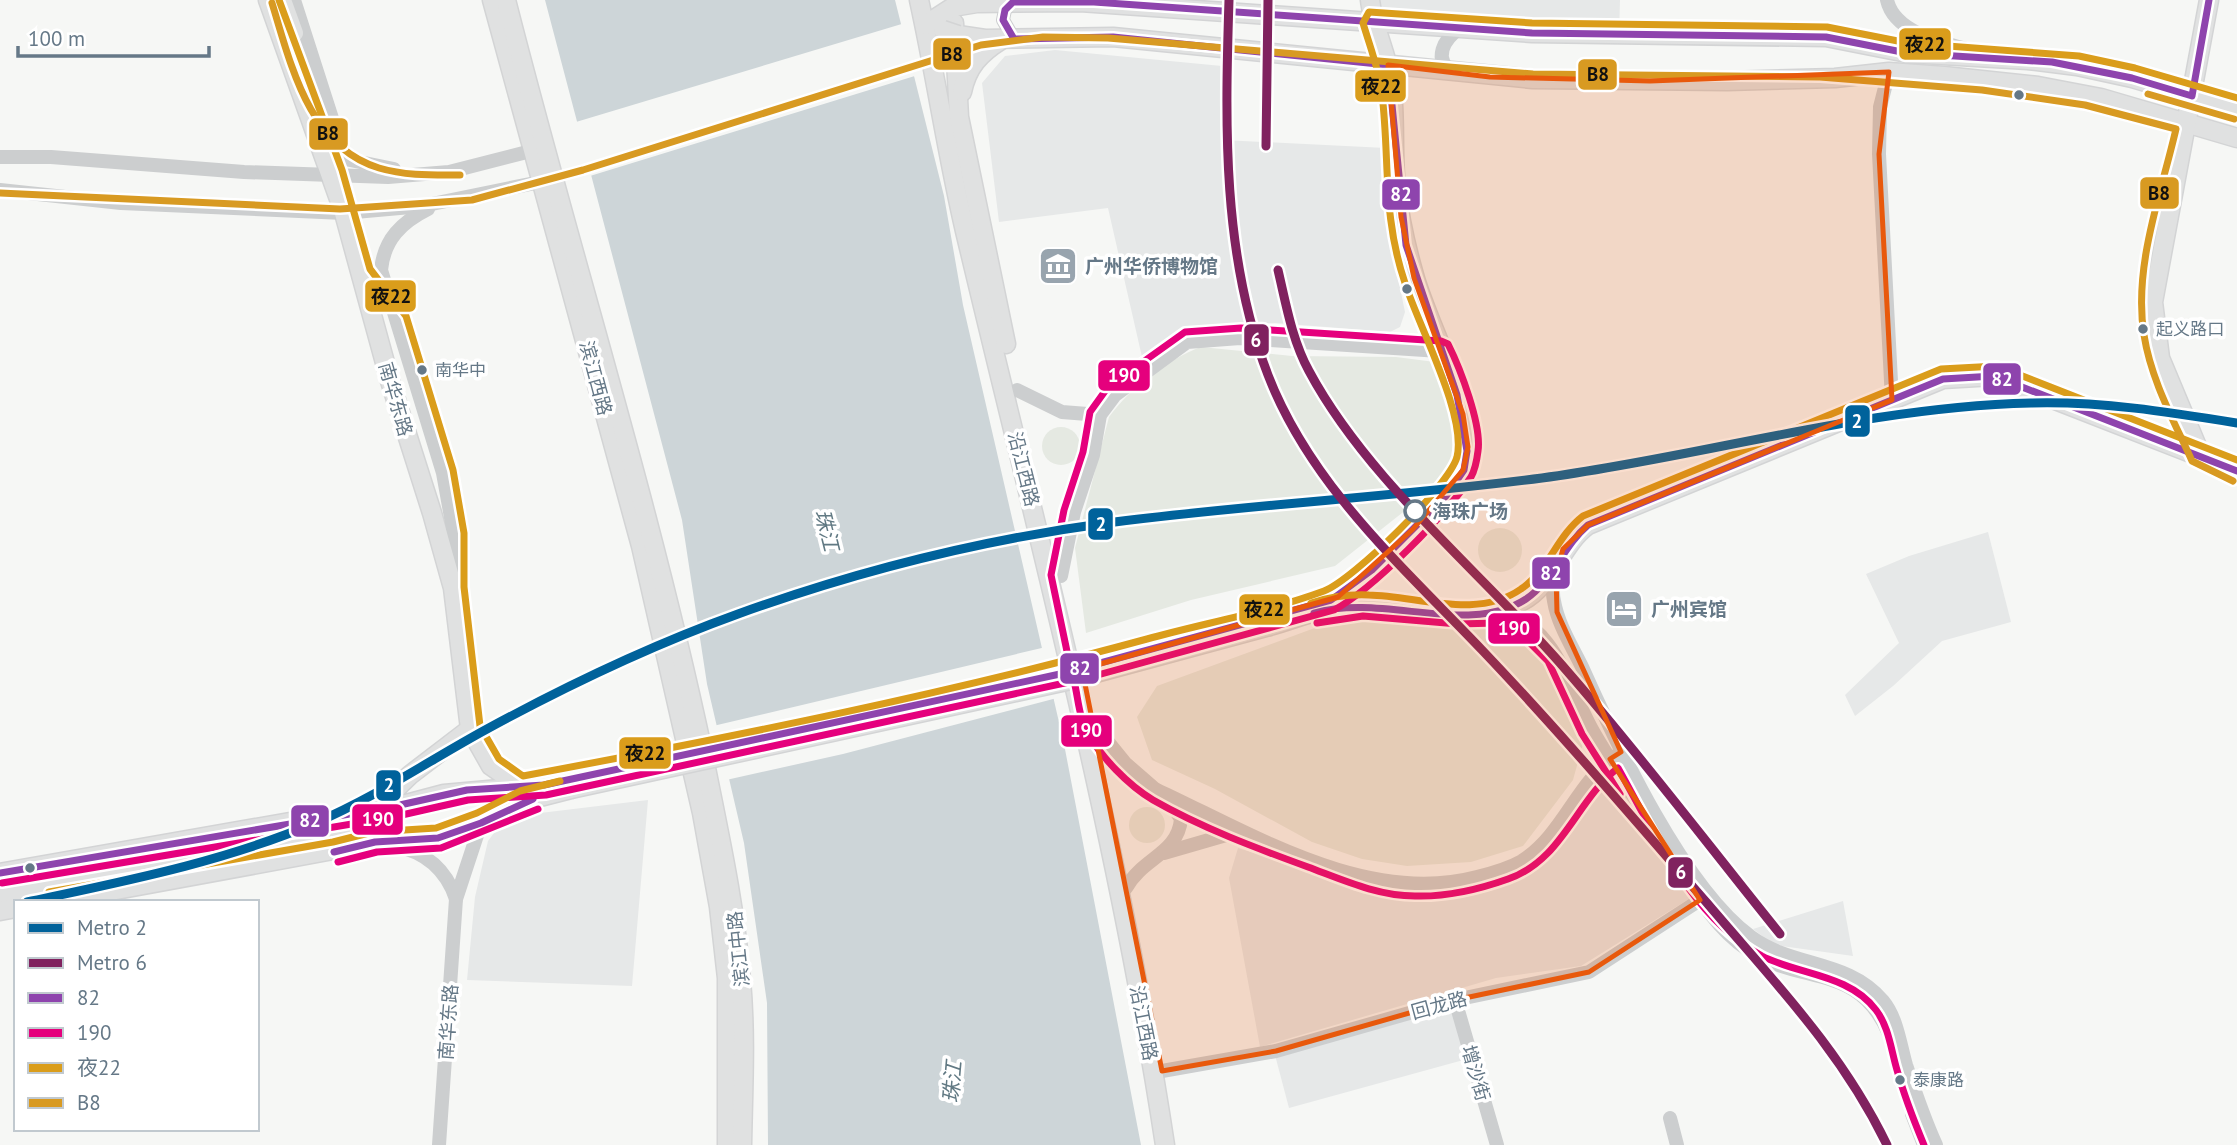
<svg xmlns="http://www.w3.org/2000/svg" width="2237" height="1145" font-family="'PT Sans','Noto Sans SC',sans-serif">
  <style>
    .built { fill: #e6e8e8 }
    .green { fill: #e5e9e2 }
    .water { fill: #cdd5d8 }
    .pier { fill: #f6f7f5 }
    .lines { fill: none; stroke-linecap: round; stroke-linejoin: round }
    .major-casing { stroke: #d3d4d5; stroke-width: 21 }
    .minor { stroke: #cccecf; stroke-width: 14 }
    .major { stroke: #e0e1e1; stroke-width: 18 }
    .major-bridge-casing { stroke: #d3d4d5; stroke-width: 21; stroke-linecap: butt }
    .major-bridge { stroke: #e0e1e1; stroke-width: 18 }
    .bus-1-casing { stroke: #fff; stroke-width: 12 }
    .bus-2-casing { stroke: #fff; stroke-width: 12 }
    .bus-3-casing { stroke: #fff; stroke-width: 12 }
    .bus-4-casing { stroke: #fff; stroke-width: 12 }
    .bus-1 { stroke: #8e44ad; stroke-width: 7 }
    .bus-2 { stroke: #e5007d; stroke-width: 7 }
    .bus-3 { stroke: #da9d1b; stroke-width: 7 }
    .bus-4 { stroke: #d89a22; stroke-width: 7 }
    .metro-1-casing { stroke: #fff; stroke-width: 14 }
    .metro-2-casing { stroke: #fff; stroke-width: 14 }
    .metro-1 { stroke: #00629b; stroke-width: 9 }
    .metro-2 { stroke: #80225f; stroke-width: 9 }
    .marked { fill: #e8590c; fill-opacity: 0.2; stroke: #e8590c; stroke-width: 5; stroke-linejoin: round }
    .bus-dot { fill: #657887; stroke: #fff; stroke-width: 2.5 }
    .stop-dot { fill: #fff; stroke: #657887; stroke-width: 3.5 }
    .labels { text-anchor: middle; dominant-baseline: central; stroke-width: 7; stroke-linejoin: round; paint-order: stroke }
    .bus-label { font-size: 17px; fill: #657887; stroke: #fff; text-anchor: start }
    .poi-label { font-size: 19px; font-weight: bold; fill: #657887; stroke: #fff; text-anchor: start }
    .street-label { font-size: 19px; fill: #657887; stroke: #fff }
    .stop-label { font-size: 19px; font-weight: bold; fill: #657887; stroke: #fff; text-anchor: start }
    .water-label { font-size: 21px; font-style: italic; fill: #617983; stroke: #fff }
    .line-badge { stroke: #fff; stroke-width: 2.5 }
    .badge-label { font-size: 19px; text-anchor: middle; font-weight: bold; fill: #fff }
    .pale-badge-label { font-size: 19px; text-anchor: middle; font-weight: bold; fill: #111 }
  </style>
  <rect width="100%" height="100%" fill="#f6f7f5"/>
  <g class="built">
    <polygon points="1370,0 1620,0 1619,35 1373,22"/>
    <polygon points="1055,50 1222,66 1223,140 1386,148 1391,244 1405,312 1400,327 1390,332 1275,323 1196,326 1142,357 1108,208 999,222 982,83 1005,56"/>
    <polygon points="1988,532 2011,622 1942,641 1893,686 1855,716 1845,695 1899,643 1866,574 1909,556"/>
    <polygon points="1610,768 1692,897 1581,966 1496,978 1260,1047 1229,878 1238,848 1384,893 1444,888 1485,879 1487,883 1549,847"/>
    <polygon points="648,800 632,986 467,980 475,897 488,841 503,821 532,814"/>
    <polygon points="1843,901 1853,956 1774,945 1753,929"/>
    <polygon points="1453,1004 1467,1059 1289,1108 1275,1055"/>
  </g>
  <g class="green">
    <path d="M1201,347L1292,356L1396,357L1435,362C1454,404 1468,429 1450,475L1335,566L1191,600L1086,633L1075,548L1109,417C1131,387 1166,360 1201,347Z"/>
    <circle cx="1061" cy="446" r="19"/>
    <circle cx="1500" cy="550" r="22"/>
    <polygon points="1358,612 1421,616 1521,630 1563,680 1586,733 1573,780 1523,846 1471,862 1407,866 1362,859 1312,842 1215,789 1152,760 1137,717 1157,686"/>
    <circle cx="1147" cy="825" r="18"/>
  </g>
  <polygon class="water" points="545,0 895,0 944,196 963,305 1064,744 1141,1145 768,1145 767,1003 744,843 707,684 682,520"/>
  <g class="pier">
    <polygon points="905,23 918,75 590,176 576,122"/>
    <polygon points="1046,647 1057,698 843,754 726,780 713,726"/>
  </g>
  <g class="lines">
    <g class="major-casing">
      <g id="major">
        <polyline points="268,0 344,213 390,381 432,513 453,588 470,729 491,766 521,787"/>
        <polyline points="282,0 294,33"/>
        <polyline points="492,0 641,546 702,813 719,907 727,978 727,1145"/>
        <path d="M506,0C570,252 649,499 703,753C718,829 735,903 741,980C746,1035 743,1090 742,1145"/>
        <path d="M919,0C936,77 947,154 965,231C1037,534 1118,836 1165,1145"/>
        <polyline points="954,23 959,117 1006,344"/>
        <polyline points="925,25 953,7 977,3 1080,2 1532,33 1826,37 1907,53 2028,60 2077,66 2132,78 2237,109"/>
        <polyline points="958,35 985,39 1113,37 1533,79 1727,81 1835,78 1889,72 1944,76 2038,86 2101,98 2237,138"/>
        <path d="M962,92C967,67 980,53 1001,40"/>
        <polyline points="2201,456 2160,358 2153,302 2209,0"/>
        <path d="M1320,603C1353,594 1463,490 1467,457C1474,406 1428,326 1414,275C1406,247 1399,217 1396,187C1392,152 1396,117 1391,82C1387,53 1373,28 1370,0"/>
        <path d="M1270,626C1295,619 1322,607 1348,605C1406,601 1468,630 1522,601C1553,585 1560,545 1588,525L1943,379L1994,376L2237,471"/>
        <polyline points="374,810 410,775 470,729"/>
        <polyline points="308,830 444,794 520,787"/>
        <polyline points="0,873 324,816"/>
        <polyline points="0,886 277,837"/>
        <polyline points="0,898 245,856 327,838 351,837 400,842 438,838 481,823 524,801 571,789"/>
        <polyline points="51,902 371,843"/>
        <polyline points="0,911 16,908"/>
      </g>
    </g>
    <g class="minor">
      <polyline points="294,0 345,159 394,169"/>
      <path d="M1887,0C1895,36 1951,44 1981,53"/>
      <polyline points="1013,2 1005,10 1003,20 1014,39"/>
      <polyline points="1889,72 1880,107 1879,154 1892,400"/>
      <path d="M1453,73C1432,59 1444,39 1460,28"/>
      <polyline points="0,157 51,157 244,172 388,177 449,172 531,151 541,157"/>
      <polyline points="0,190 121,203 344,213 422,206 540,182 545,172"/>
      <path d="M428,209C402,222 384,239 381,270L443,473L454,534V580"/>
      <polyline points="1017,390 1062,412 1100,415"/>
      <path d="M1559,564C1555,576 1551,589 1554,601C1558,625 1573,648 1583,669C1618,747 1683,887 1751,937C1793,968 1848,959 1883,1001C1897,1018 1900,1044 1906,1065C1915,1092 1924,1119 1936,1145"/>
      <polyline points="1061,576 1074,512 1093,455 1100,415 1115,395 1187,342 1240,338 1440,351"/>
      <path d="M1498,612C1557,623 1568,689 1594,733C1613,766 1636,799 1657,832"/>
      <path d="M1095,726L1125,763L1171,803L1181,819C1178,854 1142,858 1126,888"/>
      <path d="M1157,790C1254,835 1367,906 1477,877C1493,873 1508,869 1522,861C1564,834 1576,783 1617,755"/>
      <path d="M395,846C426,852 446,869 456,899"/>
      <polyline points="1164,853 1240,831"/>
      <path d="M1671,855C1693,889 1714,927 1748,950C1802,986 1859,962 1889,1034"/>
      <polyline points="1455,1000 1497,1145"/>
      <polyline points="1162,1071 1276,1051 1455,1000 1589,972 1700,900"/>
      <polyline points="1912,1114 1924,1145"/>
      <polyline points="1670,1118 1677,1145"/>
      <polyline points="439,1145 456,899 481,823"/>
    </g>
    <use href="#major" class="major"/>
    <g class="major-bridge-casing">
      <g id="major-bridge">
        <polyline points="943,30 958,35"/>
        <polyline points="571,789 1062,682 1270,626"/>
      </g>
    </g>
    <use href="#major-bridge" class="major-bridge"/>
    <g class="bus-1-casing">
      <g id="bus-1">
        <path d="M1314,613C1384,593 1468,637 1526,599C1553,581 1563,546 1588,525L1943,379L1994,376L2237,471"/>
        <polyline points="334,852 375,842 438,838 481,823 533,799"/>
        <polyline points="0,873 391,807 467,790 544,785 1060,674 1331,600 1372,570 1446,496 1464,470 1467,451 1457,395 1406,245 1388,65 1113,37 1014,39 1003,20 1005,10 1013,2 1094,2 1532,33 1826,37 1907,53 2052,62 2132,78 2192,96 2209,0"/>
      </g>
    </g>
    <g class="bus-2-casing">
      <g id="bus-2">
        <polyline points="1317,623 1363,616 1458,624 1497,623 1516,629 1548,661 1582,734 1620,794"/>
        <path d="M1069,661L1051,575L1064,510L1083,452L1090,412L1108,387L1185,332L1241,328L1441,341L1448,344C1460,368 1482,425 1478,451C1477,459 1475,470 1471,477C1446,515 1373,589 1334,610L1094,676"/>
        <polyline points="338,862 377,852 441,848 538,809"/>
        <path d="M2,883L393,817L468,800L546,795L1074,681C1078,696 1079,719 1087,732C1101,757 1128,785 1153,800C1202,828 1256,848 1308,867C1343,880 1378,896 1415,896C1445,897 1480,889 1508,879C1563,860 1576,800 1618,768C1655,834 1692,918 1762,956C1799,975 1849,974 1876,1010C1889,1027 1891,1050 1897,1070C1904,1095 1914,1121 1924,1145"/>
      </g>
    </g>
    <g class="bus-3-casing">
      <g id="bus-3">
        <path d="M279,0L342,170L370,269L406,316L453,470L464,533V587L480,726L499,759L523,776C732,737 942,695 1147,639C1205,623 1267,612 1324,591C1353,580 1449,486 1457,457C1467,415 1418,325 1405,283C1382,215 1390,161 1382,94C1379,69 1370,47 1363,23L1369,12L1532,23L1827,27L1908,43L2079,56L2135,68L2237,98"/>
        <path d="M1311,603C1330,597 1349,594 1369,595C1418,596 1477,620 1521,589C1548,571 1557,536 1583,516L1941,369L1997,366L2237,460"/>
        <polyline points="49,892 333,842 373,832 436,828 477,813 520,791 560,781"/>
      </g>
    </g>
    <g class="bus-4-casing">
      <g id="bus-4">
        <path d="M272,3C291,65 309,147 379,168C406,176 433,175 460,175"/>
        <polyline points="2148,94 2234,119"/>
        <path d="M0,193L340,209L472,200L583,170L981,45L1043,37L1108,38L1533,74L1820,77L1982,90L2085,105L2176,129C2161,194 2133,267 2144,335C2151,380 2174,421 2192,461L2233,481"/>
      </g>
    </g>
    <use href="#bus-1" class="bus-1"/>
    <use href="#bus-2" class="bus-2"/>
    <use href="#bus-3" class="bus-3"/>
    <use href="#bus-4" class="bus-4"/>
    <g class="metro-1-casing">
      <path id="metro-1" d="M27,902C125,881 223,862 315,823C376,797 430,760 487,729C568,685 652,645 738,614C857,571 981,540 1107,523C1251,504 1397,497 1542,478C1705,456 1865,407 2031,403C2100,401 2169,412 2237,423"/>
    </g>
    <g class="metro-2-casing">
      <g id="metro-2">
        <path d="M1229,0C1225,125 1222,256 1268,375C1311,486 1402,566 1482,650C1560,732 1633,818 1707,903C1774,982 1841,1050 1887,1145"/>
        <polyline points="1266,146 1268,0"/>
        <path d="M1278,270C1286,304 1292,340 1309,371C1369,483 1485,575 1567,671C1641,756 1709,846 1780,934"/>
      </g>
    </g>
    <use href="#metro-1" class="metro-1"/>
    <use href="#metro-2" class="metro-2"/>
  </g>
  <path class="marked" d="M1388,65L1490,77L1650,81L1889,72L1879,154L1892,400L1588,525L1563,549L1556,574L1557,612L1621,752L1610,759L1700,900L1589,972L1455,1000L1276,1051L1162,1071L1082,669L1338,597L1413,529L1463,470L1468,447L1463,414L1414,278L1401,217Z"/>
  <defs>
    <g id="museum-square" transform="scale(2.0125)"><rect x="-9" y="-9" width="18" height="18" rx="4" fill="#98a4ae" stroke="#fff"/><path d="M0-6L6-3V-2H-6V-3ZM-5-1h2V3h-2ZM-1-1h2V3h-2ZM3-1h2V3H3ZM-6 4H6V6H-6Z" fill="#fff"/></g>
    <g id="hotel-square" transform="scale(2.0125)"><rect x="-9" y="-9" width="18" height="18" rx="4" fill="#98a4ae" stroke="#fff"/><path d="M-6-4.5h1.5V1H6V5H4.5V3h-9V5H-6ZM-4 0a1.8 1.8 0 1 1 3.6 0ZM.5 0V-2.5h3Q6-2.5 6 0Z" fill="#fff"/></g>
  </defs>
  <g fill-rule="evenodd">
    <use href="#museum-square" x="1058" y="266"/>
    <use href="#hotel-square" x="1624" y="609"/>
  </g>
  <g class="bus-dot">
    <circle cx="2019" cy="95" r="6"/>
    <circle cx="1407" cy="289" r="6"/>
    <circle cx="2143" cy="329" r="6"/>
    <circle cx="422" cy="370" r="6"/>
    <circle cx="30" cy="868" r="6"/>
    <circle cx="1900" cy="1080" r="6"/>
  </g>
  <circle class="stop-dot" cx="1415" cy="511" r="10"/>
  <g class="labels">
    <g class="bus-label">
      <text x="2156" y="329">起义路口</text>
      <text x="435" y="370">南华中</text>
      <text x="1913" y="1080">泰康路</text>
    </g>
    <g class="poi-label">
      <text x="1085" y="266">广州华侨博物馆</text>
      <text x="1651" y="609">广州宾馆</text>
    </g>
    <g class="street-label">
      <text transform="translate(596 378) rotate(75)">滨江西路</text>
      <text transform="translate(396 399) rotate(74)">南华东路</text>
      <text transform="translate(1024 469) rotate(76)">沿江西路</text>
      <text transform="translate(738 949) rotate(-96)">滨江中路</text>
      <text transform="translate(1439 1005) rotate(-15)">回龙路</text>
      <text transform="translate(448 1022) rotate(-86)">南华东路</text>
      <text transform="translate(1144 1023) rotate(79)">沿江西路</text>
      <text transform="translate(1476 1073) rotate(74)">增沙街</text>
    </g>
    <g class="stop-label">
      <text x="1432" y="511">海珠广场</text>
    </g>
    <g class="water-label">
      <text transform="translate(827 530) rotate(76)">珠江</text>
      <text transform="translate(952 1082) rotate(-85)">珠江</text>
    </g>
  </g>
  <g class="line-badge">
    <rect x="1898" y="27" width="54" height="34" rx="7" fill="#da9d1b"/>
    <rect x="932" y="37" width="40" height="34" rx="7" fill="#d89a22"/>
    <rect x="1577" y="58" width="41" height="33" rx="7" fill="#d89a22"/>
    <rect x="1354" y="69" width="53" height="34" rx="7" fill="#da9d1b"/>
    <rect x="308" y="117" width="41" height="34" rx="7" fill="#d89a22"/>
    <rect x="2139" y="176" width="41" height="34" rx="7" fill="#d89a22"/>
    <rect x="1381" y="178" width="40" height="33" rx="7" fill="#8e44ad"/>
    <rect x="364" y="279" width="53" height="34" rx="7" fill="#da9d1b"/>
    <rect x="1243" y="323" width="27" height="34" rx="7" fill="#80225f"/>
    <rect x="1097" y="359" width="54" height="33" rx="7" fill="#e5007d"/>
    <rect x="1982" y="362" width="40" height="34" rx="7" fill="#8e44ad"/>
    <rect x="1844" y="404" width="27" height="34" rx="7" fill="#00629b"/>
    <rect x="1087" y="507" width="27" height="34" rx="7" fill="#00629b"/>
    <rect x="1531" y="556" width="40" height="34" rx="7" fill="#8e44ad"/>
    <rect x="1238" y="593" width="53" height="33" rx="7" fill="#da9d1b"/>
    <rect x="1487" y="612" width="54" height="33" rx="7" fill="#e5007d"/>
    <rect x="1059" y="652" width="41" height="33" rx="7" fill="#8e44ad"/>
    <rect x="1060" y="714" width="53" height="34" rx="7" fill="#e5007d"/>
    <rect x="618" y="736" width="54" height="34" rx="7" fill="#da9d1b"/>
    <rect x="375" y="769" width="27" height="33" rx="7" fill="#00629b"/>
    <rect x="351" y="803" width="53" height="33" rx="7" fill="#e5007d"/>
    <rect x="290" y="804" width="40" height="34" rx="7" fill="#8e44ad"/>
    <rect x="1667" y="856" width="27" height="33" rx="7" fill="#80225f"/>
  </g>
  <g class="badge-label">
    <text x="1401" y="201">82</text>
    <text x="1256" y="347">6</text>
    <text x="1124" y="382">190</text>
    <text x="2002" y="386">82</text>
    <text x="1857" y="428">2</text>
    <text x="1101" y="531">2</text>
    <text x="1551" y="580">82</text>
    <text x="1514" y="635">190</text>
    <text x="1080" y="675">82</text>
    <text x="1086" y="737">190</text>
    <text x="389" y="792">2</text>
    <text x="378" y="826">190</text>
    <text x="310" y="827">82</text>
    <text x="1681" y="879">6</text>
  </g>
  <g class="pale-badge-label">
    <text x="1925" y="51">夜22</text>
    <text x="952" y="61">B8</text>
    <text x="1598" y="81">B8</text>
    <text x="1381" y="93">夜22</text>
    <text x="328" y="140">B8</text>
    <text x="2159" y="200">B8</text>
    <text x="391" y="303">夜22</text>
    <text x="1264" y="616">夜22</text>
    <text x="645" y="760">夜22</text>
  </g>
  <rect x="14" y="900" width="245" height="231" fill="#ffffff" stroke="#c1c9cf" stroke-width="2"/>
  <rect x="28" y="923" width="35" height="10" fill="#00629b" stroke="#c1c9cf" stroke-width="2"/>
  <text x="77" y="935" font-size="21" fill="#657887">Metro 2</text>
  <rect x="28" y="958" width="35" height="10" fill="#80225f" stroke="#c1c9cf" stroke-width="2"/>
  <text x="77" y="970" font-size="21" fill="#657887">Metro 6</text>
  <rect x="28" y="993" width="35" height="10" fill="#8e44ad" stroke="#c1c9cf" stroke-width="2"/>
  <text x="77" y="1005" font-size="21" fill="#657887">82</text>
  <rect x="28" y="1028" width="35" height="10" fill="#e5007d" stroke="#c1c9cf" stroke-width="2"/>
  <text x="77" y="1040" font-size="21" fill="#657887">190</text>
  <rect x="28" y="1063" width="35" height="10" fill="#da9d1b" stroke="#c1c9cf" stroke-width="2"/>
  <text x="77" y="1075" font-size="21" fill="#657887">夜22</text>
  <rect x="28" y="1098" width="35" height="10" fill="#d89a22" stroke="#c1c9cf" stroke-width="2"/>
  <text x="77" y="1110" font-size="21" fill="#657887">B8</text>
  <path d="M18 46v10h191v-10" fill="none" stroke="#657887" stroke-width="3.5"/>
  <text x="28" y="46" font-size="21" fill="#657887" stroke="#ffffff" stroke-width="5" paint-order="stroke">100 m</text>
</svg>
